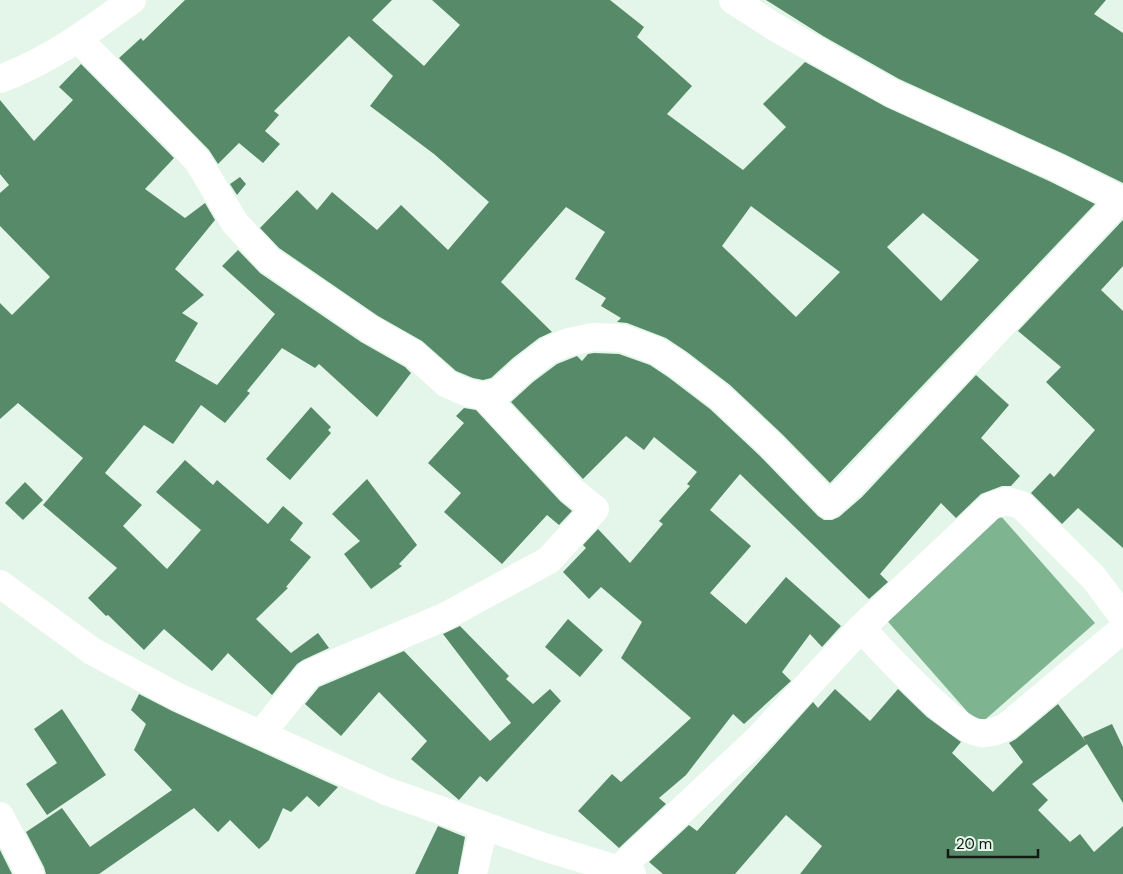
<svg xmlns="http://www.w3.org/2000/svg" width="1123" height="874" font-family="'DM Sans',sans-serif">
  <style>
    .water { fill: #7fb490 }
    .building { fill: #578a68; fill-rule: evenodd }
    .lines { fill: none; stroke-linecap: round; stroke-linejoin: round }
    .minor { stroke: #fff; stroke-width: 28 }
    .tertiary { stroke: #fff; stroke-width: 28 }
  </style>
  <rect width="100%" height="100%" fill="#e4f6e9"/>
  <polygon class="water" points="999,514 1095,623 979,725 883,616"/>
  <g class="building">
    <path d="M185,0H392L372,20L424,66L460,25L432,0H610L644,27L637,37L692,86L667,114L743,170L786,127L763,104L805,62L886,107L1051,182L1095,204L830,483L782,434L730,385L687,352L666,338L627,323L617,322L621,318L601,306L606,298L575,279L605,232L566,207L501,282L552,332L539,338L513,358L491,378L483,380L473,378L456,371L422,341L378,316L279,248L260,228L297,190L317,210L332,192L377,230L401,205L448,250L489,202L434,154L370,106L393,76L349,36L274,111L279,115L265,131L280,144L263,163L239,143L218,164L209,150L119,58L141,38L143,41ZM751,206L840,272L796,317L722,246ZM923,213L979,260L941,301L887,247Z"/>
    <polygon points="766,0 1106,0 1094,14 1123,33 1123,183 1064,154 899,79 823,36"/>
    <polygon points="81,64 174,158 145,189 185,218 205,203 215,220 175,269 204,295 182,313 198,323 175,361 217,385 275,314 222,266 238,250 260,273 361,342 405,367 411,373 377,417 319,364 315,368 282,348 247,391 250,393 225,423 201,405 173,444 144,425 105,473 142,505 123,526 167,569 201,530 156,492 185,460 213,485 217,480 268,524 283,506 303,523 290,540 311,557 286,587 288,588 256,619 291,653 318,633 329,648 303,660 297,664 272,695 228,653 212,671 164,629 144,650 108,615 106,616 88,598 117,568 43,505 83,458 18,403 0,419 0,303 12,315 50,277 0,226 0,193 9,185 0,174 0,100 34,141 73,100 59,87"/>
    <polygon points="240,177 246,184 237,195 230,184"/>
    <polygon points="1123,220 1123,266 1101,290 1123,311 1123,548 1078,508 1062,524 1031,493 1050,473 1054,477 1095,430 1046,382 1061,367 1018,331"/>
    <polygon points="594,353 619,354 650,365 668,377 710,409 760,456 818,516 824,520 832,520 839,517 862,497 976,375 1009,405 981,438 1020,476 1011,486 1002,486 981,494 956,518 941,503 880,574 888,582 869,599 740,474 710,510 751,546 710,593 746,624 786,577 841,626 822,647 810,634 782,672 791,681 744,724 733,714 686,775 659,798 666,804 619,848 578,811 612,774 621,782 691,718 621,658 642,622 601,587 589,599 563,572 586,548 583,545 598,529 630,563 663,524 659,521 690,486 687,484 697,472 654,437 644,450 626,436 583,479 511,402 533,382 557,364 577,356 582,361 588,354"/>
    <polygon points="311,407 331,427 328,430 331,433 290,480 266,459"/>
    <polygon points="464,408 476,410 560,501 572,511 559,525 547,515 502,564 444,512 461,493 428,463 464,423 456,416"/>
    <polygon points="367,479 417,545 399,564 402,566 371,589 344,554 360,541 332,514"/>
    <polygon points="25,482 43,500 23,520 5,503"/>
    <polygon points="568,619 603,650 580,677 545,647"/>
    <polygon points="460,626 509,676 506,679 533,704 550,689 561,701 487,782 480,776 459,800 411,759 427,741 379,692 341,736 305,704 319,687 404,651 490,741 511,723 443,634"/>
    <polygon points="835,689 870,721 898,689 927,717 961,742 952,753 993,792 1023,762 1009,743 1016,739 1058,704 1086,742 1083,737 1112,724 1123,747 1123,803 1087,744 1032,784 1048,800 1038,810 1070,842 1080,834 1094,852 1123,826 1123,874 800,874 822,846 786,815 735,874 663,874 649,862 689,825 697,831 813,702 818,708"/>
    <polygon points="139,694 172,711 338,787 319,807 307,796 291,812 283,808 269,840 259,849 230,820 218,832 194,808 99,874 46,874 44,867 26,832 62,808 90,847 172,790 134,750 146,724 131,710"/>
    <polygon points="62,709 106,775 47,815 26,784 57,763 34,729"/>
    <polygon points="438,826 465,837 458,874 415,874"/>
    <polygon points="0,850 12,874 0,874"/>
  </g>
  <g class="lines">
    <g class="minor">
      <polyline points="733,0 773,26 892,93 1058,168 1123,201"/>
      <polyline points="78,39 167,128 198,161 235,223 269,260 370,329 414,354 447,384 468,393 484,396 499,392 523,370 549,350 569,342 593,337 622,338 657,351 677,364 720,397 771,445 829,505 851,485 1120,200"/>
      <path d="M861,628C882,650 955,732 981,733C990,734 998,730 1006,727L1123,629"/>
      <polyline points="261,734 309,674 444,617 549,560 595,509 571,490 484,396"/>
      <polyline points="0,816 30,874"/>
      <polyline points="619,869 758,739 861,628 991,506 1007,501 1021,505 1094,578 1123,617"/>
      <polyline points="473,874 484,826"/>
    </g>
    <g class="tertiary">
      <path d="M0,79C49,61 91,30 132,0"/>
      <polyline points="0,584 92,651 178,697 386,791 544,847 632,874"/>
    </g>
  </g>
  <path d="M948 849v8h90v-8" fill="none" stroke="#131915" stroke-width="2.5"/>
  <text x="956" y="849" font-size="15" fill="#131915" stroke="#e4f6e9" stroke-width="4" paint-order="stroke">20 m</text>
</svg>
